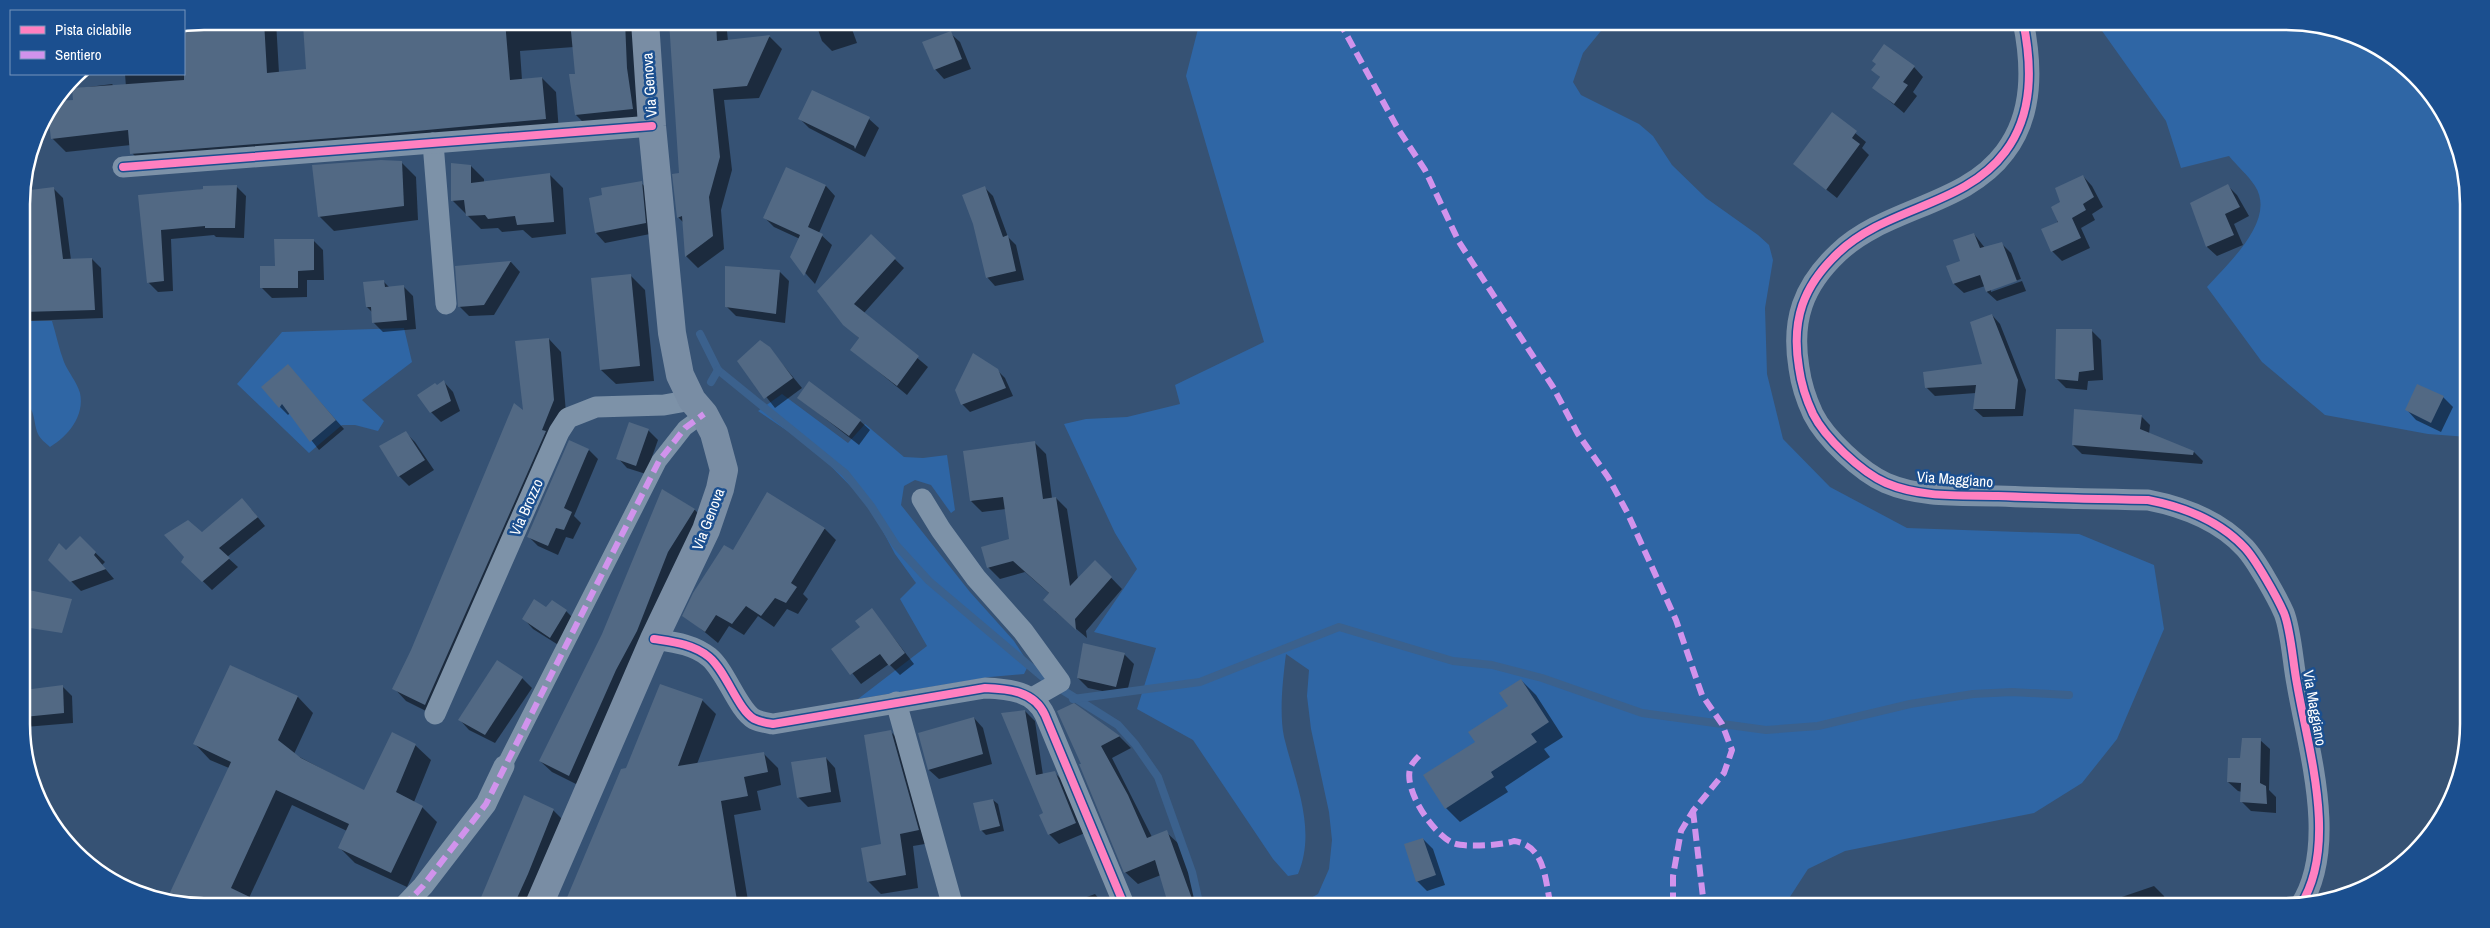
<svg xmlns="http://www.w3.org/2000/svg" width="2490" height="928" font-family="'Archivo Narrow',sans-serif">
  <style>
    .green { fill: #2f66a5 }
    .shadow { fill: #0007 }
    .lines { fill: none; stroke-linecap: round; stroke-linejoin: round }
    .stream { stroke: #3b618d; stroke-width: 8 }
    .building { fill: #526984 }
    .pedestrian { stroke: #7d92a8; stroke-width: 16 }
    .minor { stroke: #7d92a8; stroke-width: 21 }
    .secondary { stroke: #798da4; stroke-width: 28 }
    .quiet { stroke: #d193ec; stroke-width: 6; stroke-dasharray: 12 6; stroke-linecap: butt }
    .cycleway-casing { stroke: #1b4f8f; stroke-width: 11 }
    .cycleway { stroke: #ff80c0; stroke-width: 8 }
    .labels { text-anchor: middle; dominant-baseline: central; stroke-width: 5; stroke-linejoin: round; paint-order: stroke }
    .street-label { font-size: 15px; fill: #fff; stroke: #1b4f8f }
    .rim { fill: none; stroke: #fff; stroke-width: 2.5 }
  </style>
  <rect width="100%" height="100%" fill="#365274"/>
  <g class="green">
    <path d="M1200,21H1607L1605,26L1583,53L1573,82L1581,95L1639,124L1653,136L1672,165L1706,198L1758,235L1769,245L1773,260L1765,308L1767,374L1783,439L1830,487L1907,528L2079,534L2154,565L2164,629L2117,739L2082,783L2034,813L1845,851L1808,869L1784,906L1278,907V899L1300,904L1318,894L1329,869L1332,840L1329,812L1311,729L1307,696L1309,670L1286,654C1283,678 1279,713 1284,737C1295,782 1317,829 1298,874L1288,876L1273,859L1193,740L1137,709L1156,648L1094,632L1137,569L1115,533L1064,424L1086,419L1127,417L1180,404L1175,385L1264,342L1186,76Z"/>
    <path d="M2095,21H2286L2345,31L2387,52L2424,84L2455,134L2467,180L2468,437L2428,434L2325,415L2262,362L2207,287C2228,263 2277,220 2255,186C2248,175 2237,166 2229,156L2181,168L2166,121Z"/>
    <path d="M22,321H52C56,334 59,349 64,362C68,372 77,382 80,393C85,416 68,436 50,447C46,443 40,439 38,434C33,422 36,409 23,400Z"/>
    <polygon points="404,328 412,362 362,400 384,421 378,431 355,425 342,425 309,453 237,384 282,332"/>
    <polygon points="782,394 848,443 865,424 904,457 923,458 947,455 955,510 951,513 931,485 915,480 904,486 901,505 970,592 1014,641 1029,664 1024,674 990,677 858,699 927,646 900,599 916,583 895,554 869,505 814,449 758,411"/>
  </g>
  <g class="shadow">
    <polygon points="204,21 276,21 279,73 308,70 304,21 637,21 646,123 590,129 576,115 577,75 574,47 520,51 522,80 542,78 556,92 559,132 146,167 132,153 131,145 66,152 52,138 49,111 55,103 75,101 73,89 112,84 127,100 125,74 184,74 184,25"/>
    <polygon points="670,21 726,21 728,41 770,37 782,49 759,98 724,100 732,170 721,210 724,249 698,268 686,256 684,223 678,217 681,174"/>
    <polygon points="815,21 849,21 857,43 832,51 822,41"/>
    <polygon points="950,33 960,42 971,69 944,79 935,69"/>
    <polygon points="1914,67 1923,77 1913,92 1917,96 1904,113 1874,88 1881,78 1873,70"/>
    <polygon points="1832,114 1866,142 1862,148 1869,155 1837,198 1794,164"/>
    <polygon points="800,119 869,119 879,128 865,157 809,128"/>
    <polygon points="401,162 416,177 418,220 334,231 319,216"/>
    <polygon points="471,166 484,179 484,183 549,174 563,188 566,234 532,238 523,230 502,232 498,228 481,229 452,200"/>
    <polygon points="787,169 826,186 835,196 819,233 832,245 815,284 791,257 800,239 774,227 765,218"/>
    <polygon points="2083,176 2092,186 2103,207 2092,214 2095,220 2081,228 2090,248 2062,261 2052,251 2061,203"/>
    <polygon points="641,183 651,192 655,233 605,243 596,233"/>
    <polygon points="2227,185 2237,195 2249,216 2234,224 2243,245 2217,256 2207,247 2191,204"/>
    <polygon points="236,186 246,196 244,238 216,237 214,235 171,239 173,291 158,292 148,282 140,196"/>
    <polygon points="985,188 993,196 1008,237 1016,245 1024,280 995,286 987,277"/>
    <polygon points="54,189 63,198 71,260 92,259 101,268 103,318 25,321 22,319 22,293 29,293 28,239 22,239 22,192"/>
    <polygon points="1974,234 1985,248 2001,243 2011,253 2021,279 1991,289 1991,292 2022,281 2026,291 1997,301 1987,292 1985,286 1964,293 1954,284 1948,267 1962,262"/>
    <polygon points="871,236 904,268 864,313 928,367 907,395 852,350 860,339 844,324"/>
    <polygon points="313,240 323,250 324,280 307,280 307,297 272,298 262,288 276,267"/>
    <polygon points="511,262 520,272 494,315 469,316 459,306 457,267"/>
    <polygon points="779,271 789,281 785,323 736,316 726,306"/>
    <polygon points="630,275 645,290 654,381 616,384 601,370"/>
    <polygon points="384,282 390,288 404,287 413,296 416,329 383,332 373,322 373,313 367,307"/>
    <polygon points="1992,315 2000,324 2026,390 2023,416 1983,417 1974,409 1976,393 1935,396 1926,387 1984,365"/>
    <polygon points="2091,330 2101,340 2103,380 2088,381 2087,390 2066,388 2056,378"/>
    <polygon points="549,339 561,352 566,413 438,717 406,701 394,688 524,412"/>
    <polygon points="769,348 802,388 775,408 738,361"/>
    <polygon points="288,366 344,429 319,450 290,413 288,415 280,407"/>
    <polygon points="997,370 1005,378 1013,396 970,412 962,404"/>
    <polygon points="444,382 453,392 460,411 441,422 431,412 437,387"/>
    <polygon points="2443,397 2453,407 2441,432 2416,420 2407,410"/>
    <polygon points="799,398 860,421 870,430 859,445"/>
    <polygon points="2141,416 2150,425 2149,434 2194,452 2203,461 2202,464 2082,454 2073,445"/>
    <polygon points="648,430 658,440 646,474 627,468 618,458"/>
    <polygon points="406,433 415,442 434,470 409,486 399,476 381,447"/>
    <polygon points="1035,443 1046,454 1052,498 1056,498 1067,509 1078,579 1095,561 1122,589 1086,631 1087,638 1055,611 1050,594 1025,572 1000,579 988,567 1011,540 1006,509 982,512 971,501"/>
    <polygon points="589,450 598,459 574,516 581,523 573,539 566,537 558,555 538,546 528,536"/>
    <polygon points="663,490 695,510 706,521 580,786 552,772 540,761 603,635"/>
    <polygon points="767,494 825,529 836,540 803,594 808,599 798,614 787,609 774,627 758,616 744,635 729,626 718,643 684,615 733,552"/>
    <polygon points="251,509 265,526 227,557 238,567 212,590 183,562 202,534"/>
    <polygon points="80,538 105,562 102,565 114,579 81,591 50,560 66,552"/>
    <polygon points="546,609 566,611 576,621 560,646 533,629 524,619"/>
    <polygon points="872,610 914,664 900,675 889,664 861,684 833,649 862,628"/>
    <polygon points="1124,654 1134,664 1126,696 1088,688 1078,678"/>
    <polygon points="497,662 522,678 532,688 495,743 469,730 460,720"/>
    <polygon points="231,666 298,697 313,713 294,754 365,792 415,745 431,760 414,802 422,807 437,822 407,887 355,863 340,848 347,831 292,805 249,898 204,907 229,768 210,760 195,744"/>
    <polygon points="1521,680 1536,695 1563,737 1544,749 1550,757 1505,787 1508,792 1460,822 1446,808 1476,742 1510,707"/>
    <polygon points="62,686 72,696 73,723 25,727 24,692"/>
    <polygon points="702,700 716,714 697,764 764,754 778,768 781,785 757,791 761,810 734,815 749,907 649,907 627,769"/>
    <polygon points="1073,705 1119,736 1131,748 1112,758 1152,837 1166,832 1179,844 1203,907 1171,907 1161,875 1138,884 1125,872 1083,765"/>
    <polygon points="1025,711 1035,721 1043,775 1054,772 1064,782 1085,833 1059,844 1049,834 1044,814 1003,714"/>
    <polygon points="974,718 983,728 992,764 939,779 929,770 919,734"/>
    <polygon points="890,731 903,744 931,843 913,846 918,888 881,894 868,881 882,845"/>
    <polygon points="2260,740 2270,749 2269,790 2276,797 2276,813 2251,811 2241,801 2242,792 2238,791 2228,782 2242,759"/>
    <polygon points="826,758 835,768 841,802 808,807 798,797"/>
    <polygon points="993,800 998,804 1004,831 986,835 981,830"/>
    <polygon points="553,810 565,822 531,907 478,907"/>
    <polygon points="1423,839 1433,849 1445,885 1427,891 1417,881"/>
    <polygon points="2154,886 2164,896 2167,906 2115,906 2113,900"/>
    <polygon points="1095,894 1106,907 1059,907"/>
  </g>
  <g class="lines">
    <g class="stream">
      <polyline points="700,334 718,370 845,473 871,506 896,545 929,581 1045,679 1118,725 1135,744 1158,777 1192,872 1200,907"/>
      <polyline points="711,382 718,370"/>
      <polyline points="1073,699 1200,682 1339,627 1453,661 1492,665 1542,678 1642,713 1766,730 1818,726 1910,704 1973,694 2012,692 2069,695"/>
    </g>
  </g>
  <g class="building">
    <polygon points="204,21 264,21 267,73 306,69 303,25 348,21 505,21 510,80 542,77 546,119 384,134 130,154 128,130 51,139 48,113 56,101 73,100 72,88 184,80 184,25"/>
    <polygon points="570,21 625,21 627,68 633,109 575,115 569,74 575,74"/>
    <polygon points="669,21 716,21 717,41 770,35 747,86 713,89 720,157 709,197 713,236 685,257 682,216 677,218 672,174 679,173"/>
    <polygon points="951,31 962,59 934,70 922,42"/>
    <polygon points="1884,44 1915,66 1903,82 1908,85 1894,104 1872,88 1880,77 1871,70 1876,64 1872,61"/>
    <polygon points="812,90 870,117 855,149 854,146 798,119"/>
    <polygon points="1832,112 1857,131 1852,138 1860,144 1826,190 1793,164"/>
    <polygon points="381,160 402,161 404,206 318,217 312,165"/>
    <polygon points="451,163 471,165 471,183 550,173 554,222 517,225 515,216 488,219 485,215 466,216 464,200 451,201"/>
    <polygon points="786,167 826,185 808,227 823,234 804,276 790,257 800,235 763,218"/>
    <polygon points="2083,175 2094,197 2083,204 2086,210 2072,218 2081,238 2051,252 2041,229 2058,222 2051,207 2060,202 2055,188"/>
    <polygon points="642,181 646,223 595,233 589,198 602,195 601,188"/>
    <polygon points="2228,184 2240,207 2225,214 2234,235 2206,247 2190,203"/>
    <polygon points="237,185 235,228 205,228 205,226 161,230 164,281 147,283 138,195 203,189 203,186"/>
    <polygon points="985,186 1003,237 1008,235 1016,271 986,278 973,224 962,195"/>
    <polygon points="54,187 63,259 92,258 95,310 22,312 22,292 28,291 26,229 22,230 22,191"/>
    <polygon points="1974,233 1980,248 2002,242 2017,281 1986,292 1980,275 1953,284 1946,266 1960,261 1953,240"/>
    <polygon points="871,234 896,258 854,304 919,356 897,386 850,350 859,338 843,325 817,291"/>
    <polygon points="274,239 314,239 314,270 298,271 298,288 260,288 260,266 275,266"/>
    <polygon points="511,261 484,305 458,307 455,266"/>
    <polygon points="725,266 780,270 776,314 725,307"/>
    <polygon points="631,274 640,366 600,370 591,278"/>
    <polygon points="384,280 385,287 404,285 407,320 372,323 371,307 366,307 363,282"/>
    <polygon points="1992,314 2018,380 2015,409 1973,409 1976,385 1925,388 1923,372 1982,364 1970,322"/>
    <polygon points="2056,329 2092,329 2094,370 2079,372 2078,381 2055,379"/>
    <polygon points="549,338 554,400 542,430 546,431 425,705 392,689 411,650 514,403 523,410 515,341"/>
    <polygon points="760,340 770,347 793,378 764,399 737,361"/>
    <polygon points="973,353 998,369 1006,388 961,405 955,390"/>
    <polygon points="288,364 336,420 310,442 282,404 279,408 261,387"/>
    <polygon points="444,380 451,401 430,413 417,395 435,383 437,385"/>
    <polygon points="809,381 861,420 849,436 797,398"/>
    <polygon points="2417,384 2444,396 2431,423 2405,410"/>
    <polygon points="2074,409 2142,415 2140,429 2194,451 2193,455 2072,445"/>
    <polygon points="629,422 649,429 636,466 616,459"/>
    <polygon points="406,431 425,460 398,477 379,446"/>
    <polygon points="569,440 589,449 564,508 572,512 564,530 556,528 548,546 527,537"/>
    <polygon points="1035,441 1043,499 1056,497 1070,586 1095,560 1112,577 1075,619 1076,630 1043,600 1049,593 1013,561 987,568 981,547 1009,539 1003,497 970,501 963,451"/>
    <polygon points="662,489 695,509 668,552 637,631 616,670 569,776 539,761 602,634"/>
    <polygon points="767,492 825,528 791,583 797,587 786,603 775,598 761,616 746,606 732,624 716,615 705,632 682,616 693,593 724,545 733,550"/>
    <polygon points="242,498 258,517 219,548 230,558 202,582 181,562 184,557 164,535 188,520 202,532"/>
    <polygon points="80,536 96,552 94,555 106,569 70,582 48,560 59,543 66,550"/>
    <polygon points="24,589 72,599 62,633 30,628 31,613 24,611"/>
    <polygon points="534,599 546,607 552,600 567,610 550,638 522,619"/>
    <polygon points="872,608 905,653 889,666 880,654 850,675 831,649 860,627 855,621"/>
    <polygon points="1083,643 1125,653 1116,687 1077,678"/>
    <polygon points="497,660 523,677 485,735 458,720"/>
    <polygon points="230,665 298,696 278,740 301,758 364,790 392,732 416,744 396,792 423,806 391,873 338,848 349,824 276,790 231,888 271,907 204,907 166,901 231,762 193,744"/>
    <polygon points="1521,679 1549,722 1531,734 1537,742 1491,772 1494,777 1445,809 1423,775 1475,742 1468,732 1508,706 1499,693"/>
    <polygon points="660,684 703,699 678,766 764,752 768,772 744,777 748,796 721,801 738,907 563,907 621,769 626,768"/>
    <polygon points="63,685 64,713 24,717 24,690"/>
    <polygon points="1074,703 1120,736 1101,746 1128,795 1147,838 1167,830 1195,907 1169,907 1155,860 1124,873 1079,764 1081,764 1057,711"/>
    <polygon points="1025,710 1036,775 1055,771 1076,823 1048,835 1039,815 1043,813 1001,713"/>
    <polygon points="974,717 983,754 928,770 918,733"/>
    <polygon points="891,730 919,830 900,834 906,875 867,882 861,848 881,844 864,735"/>
    <polygon points="2242,738 2261,738 2260,783 2266,786 2267,804 2240,802 2241,783 2227,782 2228,758 2240,758"/>
    <polygon points="826,757 831,792 797,798 791,762"/>
    <polygon points="524,795 554,809 528,874 513,907 477,907"/>
    <polygon points="993,799 1000,826 980,831 973,803"/>
    <polygon points="1423,838 1436,875 1416,882 1404,844"/>
  </g>
  <g class="lines">
    <polyline class="pedestrian" points="504,766 659,461 685,428 704,414"/>
    <g class="minor">
      <path d="M2023,21C2032,65 2034,114 2005,152C1965,206 1886,207 1838,253C1803,286 1791,320 1799,368C1801,383 1806,399 1813,414C1825,438 1861,472 1886,483C1921,498 1961,495 1998,496C2048,498 2098,499 2148,500C2184,507 2219,520 2245,548C2256,560 2277,597 2284,613C2291,630 2293,664 2297,684C2308,749 2339,846 2300,906"/>
      <polyline points="433,143 446,304"/>
      <polyline points="123,167 652,126"/>
      <polyline points="922,499 941,530 976,578 1023,631 1060,682 1032,698"/>
      <path d="M654,639C673,642 693,644 709,657C726,671 738,710 754,719C760,722 767,723 773,724L985,688C1009,689 1034,691 1045,715L1125,907"/>
      <polyline points="896,702 953,907"/>
      <polyline points="435,714 559,432 568,418 596,407 664,405 692,400"/>
      <polyline points="403,907 423,886 486,804 504,766"/>
    </g>
    <polyline class="secondary" points="538,907 654,639 706,530 720,489 724,470 714,433 704,414 692,400 680,375 672,333 652,126 645,21"/>
    <g class="quiet">
      <polyline points="1339,21 1398,129 1425,170 1459,242 1553,387 1578,434 1608,477 1627,512 1676,620 1702,695 1722,724 1732,750 1724,773 1693,811 1681,831 1673,876 1673,906"/>
      <path d="M1419,756C1416,759 1411,764 1410,769C1404,791 1433,834 1453,843C1464,848 1504,845 1514,841C1546,846 1545,881 1551,907"/>
      <polyline points="1693,811 1704,906"/>
      <polyline points="403,907 423,886 486,804 659,461 685,428 704,414"/>
    </g>
    <g class="cycleway-casing">
      <g id="cycleway">
        <path d="M2023,21C2032,65 2034,114 2005,152C1965,206 1886,207 1838,253C1803,286 1791,320 1799,368C1801,383 1806,399 1813,414C1825,438 1861,472 1886,483C1921,498 1961,495 1998,496C2048,498 2098,499 2148,500C2184,507 2219,520 2245,548C2256,560 2277,597 2284,613C2291,630 2293,664 2297,684C2308,749 2339,846 2300,906"/>
        <polyline points="123,167 652,126"/>
        <path d="M654,639C673,642 693,644 709,657C726,671 738,710 754,719C760,722 767,723 773,724L985,688C1009,689 1034,691 1045,715L1125,907"/>
      </g>
    </g>
    <use href="#cycleway" class="cycleway"/>
  </g>
  <g class="labels">
    <g class="street-label">
      <text transform="translate(649 85) rotate(-94)">Via Genova</text>
      <text transform="translate(1955 479) rotate(4)">Via Maggiano</text>
      <text transform="translate(526 507) rotate(-66)">Via Brozzo</text>
      <text transform="translate(708 519) rotate(-69)">Via Genova</text>
      <text transform="translate(2315 708) rotate(80)">Via Maggiano</text>
    </g>
  </g>
  <path d="M0 0H2490V928H0ZM204 30H2286A174 174 0 0 1 2460 204V724A174 174 0 0 1 2286 898H204A174 174 0 0 1 30 724V204A174 174 0 0 1 204 30Z" fill="#1b4f8f" fill-rule="evenodd"/>
  <path class="rim" d="M204 30H2286A174 174 0 0 1 2460 204V724A174 174 0 0 1 2286 898H204A174 174 0 0 1 30 724V204A174 174 0 0 1 204 30Z"/>
  <rect x="10" y="10" width="175" height="65" fill="#1b4f8f" stroke="#7695bc"/>
  <rect x="20" y="26" width="25" height="8" fill="#ff80c0" stroke="#7695bc"/>
  <text x="55" y="35" font-size="15" fill="#ffffff">Pista ciclabile</text>
  <rect x="20" y="51" width="25" height="8" fill="#d193ec" stroke="#7695bc"/>
  <text x="55" y="60" font-size="15" fill="#ffffff">Sentiero</text>
</svg>
